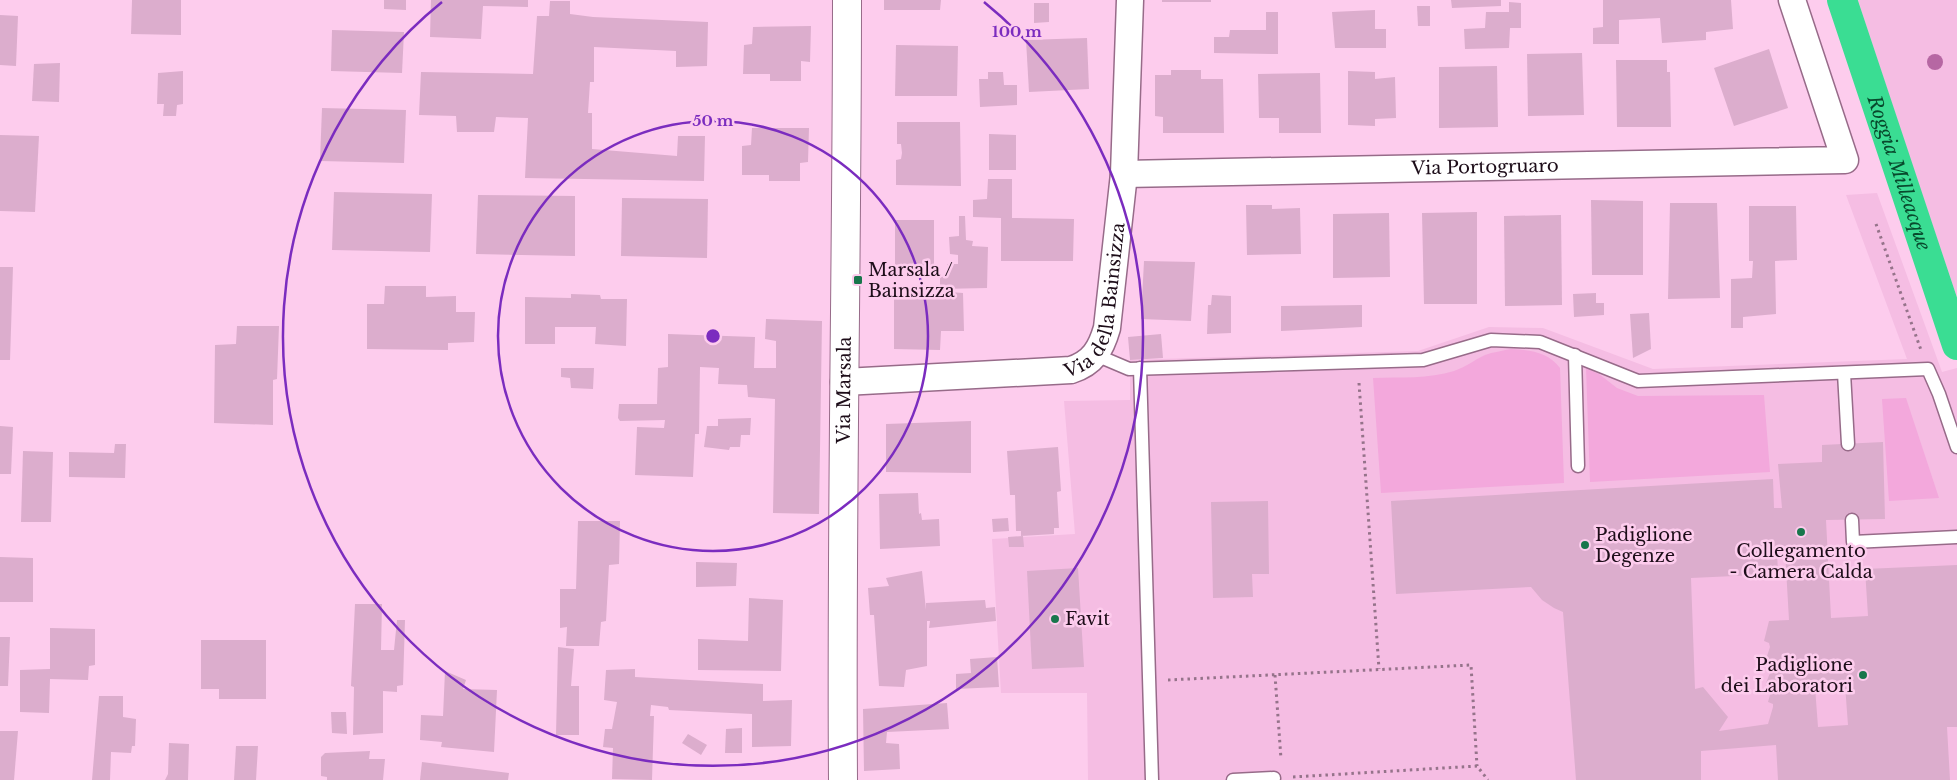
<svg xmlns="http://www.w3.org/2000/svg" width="1957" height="780" font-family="'Libre Baskerville',serif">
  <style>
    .built { fill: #f5bde3 }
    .green { fill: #f3a8dc }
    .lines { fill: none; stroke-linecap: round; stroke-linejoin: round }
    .canal { stroke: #3add93; stroke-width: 30 }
    .building { fill: #dcadcd; fill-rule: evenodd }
    .lane-casing { stroke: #976b89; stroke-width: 15 }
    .street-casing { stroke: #976b89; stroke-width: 29 }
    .secondary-casing { stroke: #976b89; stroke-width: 30 }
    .path { stroke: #95738a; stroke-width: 3; stroke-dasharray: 2.5 4; stroke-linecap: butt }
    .lane { stroke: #fff; stroke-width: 12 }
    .street { stroke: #fff; stroke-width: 26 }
    .secondary { stroke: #fff; stroke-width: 28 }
    .tree { fill: #b667a3 }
    .ring { fill: none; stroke: #7b2cbf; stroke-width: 2.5 }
    .poi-dot { fill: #18764c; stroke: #fdcced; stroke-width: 2 }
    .labels { text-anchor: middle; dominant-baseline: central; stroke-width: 5; stroke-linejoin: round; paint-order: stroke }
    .street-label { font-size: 18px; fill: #1d0d19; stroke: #fdcced }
    .poi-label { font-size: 18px; fill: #1d0d19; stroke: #fdcced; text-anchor: start }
    .water-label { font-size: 19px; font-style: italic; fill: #084a2d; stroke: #fdcced }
    .centre { fill: #7b2cbf; stroke: #fdcced; stroke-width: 2.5 }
    .ring-label { font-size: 15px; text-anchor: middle; font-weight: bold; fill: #7b2cbf; stroke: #fdcced; stroke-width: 5; stroke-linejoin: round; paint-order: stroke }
  </style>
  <rect width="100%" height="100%" fill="#fdcced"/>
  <g class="built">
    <polygon points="1858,0 1957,0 1957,297 1912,165"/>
    <polygon points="1877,193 1942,372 1957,368 1957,780 1088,780 1087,693 1001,693 992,539 1075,534 1064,401 1130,400 1130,360 1418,351 1489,327 1543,328 1653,369 1907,359 1846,195"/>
  </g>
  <g class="green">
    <path d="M1511,349C1530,350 1548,352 1560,368L1564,483L1381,493L1373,378C1399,377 1429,379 1454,371C1466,367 1474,360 1485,355C1493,352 1502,351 1511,349Z"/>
    <polygon points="1586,368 1599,374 1617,388 1638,396 1764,395 1770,472 1590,482"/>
    <polygon points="1906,398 1939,498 1889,501 1882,399"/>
  </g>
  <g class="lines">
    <path class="canal" id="s1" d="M1842,0L1957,345"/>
  </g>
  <g class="building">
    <polygon points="132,0 181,0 181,35 131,34"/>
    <polygon points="384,0 406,0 406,10 384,9"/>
    <polygon points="431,0 528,0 528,7 483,6 481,39 430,37"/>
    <polygon points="884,0 941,0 940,10 884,10"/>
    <rect x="1162" y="0" width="49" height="2"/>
    <polygon points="1451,0 1501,0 1501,6 1452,8"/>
    <polygon points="1603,0 1731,0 1733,29 1706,32 1706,40 1662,43 1660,18 1619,20 1619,44 1593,44 1593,28 1603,27"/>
    <polygon points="550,1 570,1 570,14 593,17 708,22 707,66 676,67 676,51 594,47 594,82 590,82 588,113 592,113 592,149 677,156 678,136 705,136 704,181 525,178 528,118 496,117 494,132 457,132 456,116 419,115 421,72 533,74 537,16 549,16"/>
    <polygon points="1509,2 1521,3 1521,28 1510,28 1509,48 1465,49 1464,29 1485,28 1486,12 1509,12"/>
    <polygon points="1034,3 1049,3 1049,22 1034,23"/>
    <polygon points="1417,6 1430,6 1430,26 1418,26"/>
    <polygon points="1375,10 1375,29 1386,29 1386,48 1335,48 1332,12"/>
    <polygon points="1266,12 1278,12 1278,54 1214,53 1214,37 1229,37 1230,30 1266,30"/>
    <polygon points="0,15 18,16 16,66 0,65"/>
    <polygon points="811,26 810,62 801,61 801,81 770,81 770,74 743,74 744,45 752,44 753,27"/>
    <polygon points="332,30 404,32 402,73 331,71"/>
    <polygon points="1087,38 1089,89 1029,92 1026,40"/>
    <polygon points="896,45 958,46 957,96 895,96"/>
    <polygon points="1769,49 1788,108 1734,126 1714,68"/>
    <polygon points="1582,53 1584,115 1528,116 1527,54"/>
    <polygon points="1616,60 1667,60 1667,72 1670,72 1671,127 1617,127"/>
    <polygon points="60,63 59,102 32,101 34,64"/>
    <polygon points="1497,66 1498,127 1439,128 1439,67"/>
    <polygon points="1171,70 1201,70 1201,79 1223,79 1224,133 1163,133 1163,117 1155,116 1155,75 1171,75"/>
    <polygon points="183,71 183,104 177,105 176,116 163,116 164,104 157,104 158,73"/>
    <polygon points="1348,71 1375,72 1375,79 1395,77 1396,118 1375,119 1375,126 1348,125"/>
    <polygon points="988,72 1003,72 1004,85 1017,85 1017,105 980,107 979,79 988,79"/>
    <polygon points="1320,73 1321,133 1279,133 1279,118 1259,118 1258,74"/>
    <polygon points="322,108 406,110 404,163 320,161"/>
    <polygon points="897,122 960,122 961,186 896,185 896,160 901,159 902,153 901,144 897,144"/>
    <polygon points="752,128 809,128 808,162 800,163 800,181 769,181 769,175 742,175 742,146 751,145"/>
    <polygon points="989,134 1016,135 1016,170 989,170"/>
    <polygon points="0,135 39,136 35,212 0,211"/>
    <polygon points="988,179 1012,179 1012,218 1074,219 1073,261 1001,261 1001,218 973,217 973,200 987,199"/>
    <polygon points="334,192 432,194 430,252 332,250"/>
    <polygon points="478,195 575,196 575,256 476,254"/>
    <polygon points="622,198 708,199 707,258 621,256"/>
    <polygon points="1591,200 1643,201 1643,275 1592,275"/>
    <polygon points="1670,203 1717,203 1720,298 1668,299"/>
    <polygon points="1246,205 1272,205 1272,209 1300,208 1301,254 1247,255"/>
    <polygon points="1749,206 1796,206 1797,260 1775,261 1776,314 1743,317 1743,328 1731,328 1731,279 1752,278 1753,261 1749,261"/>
    <polygon points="1477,212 1477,304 1424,304 1422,213"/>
    <polygon points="1389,213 1390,277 1333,278 1333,214"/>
    <polygon points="1561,215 1562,305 1505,306 1504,216"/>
    <polygon points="959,216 965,216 966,240 973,241 972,246 988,247 987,288 940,289 940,277 947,276 947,264 958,264 958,255 950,254 949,237 959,236"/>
    <polygon points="895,220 934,220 934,271 895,270"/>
    <polygon points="1144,261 1195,262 1191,321 1141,319"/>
    <polygon points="0,267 13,267 10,360 0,360"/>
    <polygon points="385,286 426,286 426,297 456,296 456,312 475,312 474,342 448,343 448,350 367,349 367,304 384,304"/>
    <polygon points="936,291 963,293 964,331 941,331 940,350 894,349 894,296 935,296"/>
    <polygon points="1596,293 1596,303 1604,303 1604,315 1574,317 1573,294"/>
    <polygon points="571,294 600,295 601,299 627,299 626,346 595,344 596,327 555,327 555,344 525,344 525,297 571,298"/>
    <polygon points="1212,295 1231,296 1231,333 1207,334 1208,305 1211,305"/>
    <polygon points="1362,305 1362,327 1281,331 1281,306"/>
    <polygon points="1649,313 1651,349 1633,358 1630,314"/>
    <polygon points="766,319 822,321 819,514 773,513 775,399 748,397 747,385 718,384 719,368 700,367 699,434 695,434 693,477 635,475 637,427 664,428 665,420 620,421 618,418 619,404 657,404 658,368 668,367 668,334 755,337 754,368 776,368 776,341 765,339"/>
    <polygon points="237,326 279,326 277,379 273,380 273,425 214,423 215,345 236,344"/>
    <polygon points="1161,334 1163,358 1130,360 1128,337"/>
    <polygon points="561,368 594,368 593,389 571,388 570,378 561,377"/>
    <polygon points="751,418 750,435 741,435 740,447 730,447 729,450 704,447 707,426 718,426 718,419"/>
    <polygon points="971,421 971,473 886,472 886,424"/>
    <polygon points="0,426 13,427 11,474 0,474"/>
    <path d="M1883,442L1885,519L1826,520L1831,618L1868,616L1865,569L1957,565V727H1947L1950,780H1778L1776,745L1701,751V780H1576L1563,612L1554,608L1542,600L1531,587L1396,594L1391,501L1773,479L1774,508H1782L1778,464L1822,462V445ZM1777,551H1785L1789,620L1769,621L1764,641L1769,643L1770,647L1765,662L1772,664V668L1766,683L1773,684L1768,702L1773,704V707L1768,724L1719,731L1728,717L1703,687L1695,689L1691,578L1778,574ZM1845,685L1848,725L1818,727L1815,687Z"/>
    <polygon points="115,444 126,444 125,478 69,477 69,452 114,453"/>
    <polygon points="1058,447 1061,491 1057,492 1059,528 1054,528 1054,534 1021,536 1021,531 1016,531 1015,495 1010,495 1007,451"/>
    <polygon points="23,451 53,452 51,522 21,522"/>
    <polygon points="918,493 919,514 921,513 922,520 939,519 940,546 880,549 879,494"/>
    <polygon points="1268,501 1269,574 1252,574 1253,597 1213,598 1211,502"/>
    <polygon points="1008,518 1009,531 993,532 992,519"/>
    <polygon points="578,521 620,521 619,564 609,565 606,621 601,622 599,646 566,646 567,627 560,628 560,589 576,589"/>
    <polygon points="1023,536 1024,547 1009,547 1008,537"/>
    <polygon points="0,557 33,558 33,602 0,602"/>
    <polygon points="696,562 737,563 736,586 696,587"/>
    <polygon points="1078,568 1084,667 1032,669 1027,571"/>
    <polygon points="922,571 926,610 926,603 985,600 986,608 995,607 996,621 929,628 930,621 927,621 927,666 906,670 904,687 879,686 874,615 870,615 868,588 889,586 886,578"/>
    <polygon points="749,598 783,600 781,671 698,670 698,639 748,641"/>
    <polygon points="355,604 382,604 381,650 394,650 397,620 405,620 403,685 397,686 397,692 383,691 383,733 353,735 354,687 351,686"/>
    <polygon points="50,628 95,629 95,665 89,666 88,680 50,679 49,713 20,712 20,670 50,669"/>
    <polygon points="0,637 10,637 8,686 0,686"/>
    <polygon points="201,640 266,640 266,699 219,699 219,689 201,689"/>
    <polygon points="558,647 574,649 571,686 579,686 579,735 556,735"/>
    <polygon points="997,657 999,687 956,689 956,674 971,673 970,659"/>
    <polygon points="635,669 635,677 763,684 763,701 792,700 791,746 752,747 752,714 669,710 668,707 651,705 650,716 654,716 652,780 612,779 613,748 603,747 605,729 612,729 617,702 604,700 606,670"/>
    <polygon points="445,671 466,680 463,689 497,690 494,752 441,747 442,742 420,740 421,715 443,716"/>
    <polygon points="99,696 123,696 123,717 136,719 135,746 132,746 131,753 111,752 110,780 92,780"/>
    <polygon points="947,703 949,729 887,732 886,743 899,744 900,769 864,771 863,709"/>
    <polygon points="331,712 346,712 347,734 332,733"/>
    <polygon points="742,728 742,753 725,753 726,729"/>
    <polygon points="0,731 18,731 14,780 0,780"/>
    <polygon points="688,734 707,745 701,755 682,743"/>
    <polygon points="169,743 189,744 188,780 165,780 168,774"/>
    <polygon points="236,746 258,746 256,780 234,780"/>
    <polygon points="370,751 369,759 385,759 383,780 327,780 327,777 321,776 321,757 325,753"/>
    <polygon points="422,762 509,773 508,780 420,780"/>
  </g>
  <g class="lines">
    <g class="lane-casing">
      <g id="lane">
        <polyline points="1096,355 1129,369 1423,360 1491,340 1540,342 1638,381 1928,369 1939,394 1957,447"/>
        <polyline points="1575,355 1578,466"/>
        <polyline points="1140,368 1152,780"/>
        <polyline points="1844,373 1848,444"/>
        <polyline points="1852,520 1853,542 1957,537"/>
        <polyline points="1233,780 1274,778"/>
      </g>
    </g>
    <g class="street-casing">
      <g id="street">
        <path id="s2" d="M1124,174L1845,160L1792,0"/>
        <path id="s3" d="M844,382L1071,370C1093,363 1101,349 1107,328L1124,174L1130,0"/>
      </g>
    </g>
    <g class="secondary-casing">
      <g id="secondary">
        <path id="s4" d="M843,780C841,520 847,260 847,0"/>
      </g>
    </g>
    <g class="path">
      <polyline points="1876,224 1921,350"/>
      <polyline points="1359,383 1379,669"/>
      <polyline points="1275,675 1281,759"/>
      <polyline points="1168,680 1471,665 1477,766"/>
      <polyline points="1293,777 1477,766 1488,780"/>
    </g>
    <use href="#lane" class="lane"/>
    <use href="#street" class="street"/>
    <use href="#secondary" class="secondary"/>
  </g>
  <circle class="tree" cx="1935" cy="62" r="8"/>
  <g class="ring">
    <circle cx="713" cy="336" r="215"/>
    <path d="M984 2A430 430 0 1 1 442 2"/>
  </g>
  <g class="poi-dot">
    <rect x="853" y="275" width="10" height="10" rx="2.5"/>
    <circle cx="1801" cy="532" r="5"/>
    <circle cx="1585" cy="545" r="5"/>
    <circle cx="1055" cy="619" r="5"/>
    <circle cx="1863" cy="675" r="5"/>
  </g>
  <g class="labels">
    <g class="street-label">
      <text stroke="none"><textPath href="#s2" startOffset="361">Via Portogruaro</textPath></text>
      <text stroke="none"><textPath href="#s3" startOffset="306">Via della Bainsizza</textPath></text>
      <text stroke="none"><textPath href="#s4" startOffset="390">Via Marsala</textPath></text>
    </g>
    <g class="poi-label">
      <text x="868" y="270">Marsala /<tspan x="868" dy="21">Bainsizza</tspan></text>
      <text x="1595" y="535">Padiglione<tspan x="1595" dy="21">Degenze</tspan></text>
      <text x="1801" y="551" text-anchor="middle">Collegamento<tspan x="1801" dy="21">- Camera Calda</tspan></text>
      <text x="1065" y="619">Favit</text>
      <text x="1853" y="665" text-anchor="end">Padiglione<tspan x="1853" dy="21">dei Laboratori</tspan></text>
    </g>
    <g class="water-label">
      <text stroke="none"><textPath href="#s1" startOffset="182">Roggia Milleacque</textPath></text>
    </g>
  </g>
  <circle cx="713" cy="336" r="8" class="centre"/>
  <g class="ring-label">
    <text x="1017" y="37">100 m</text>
    <text x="713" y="126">50 m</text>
  </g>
</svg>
